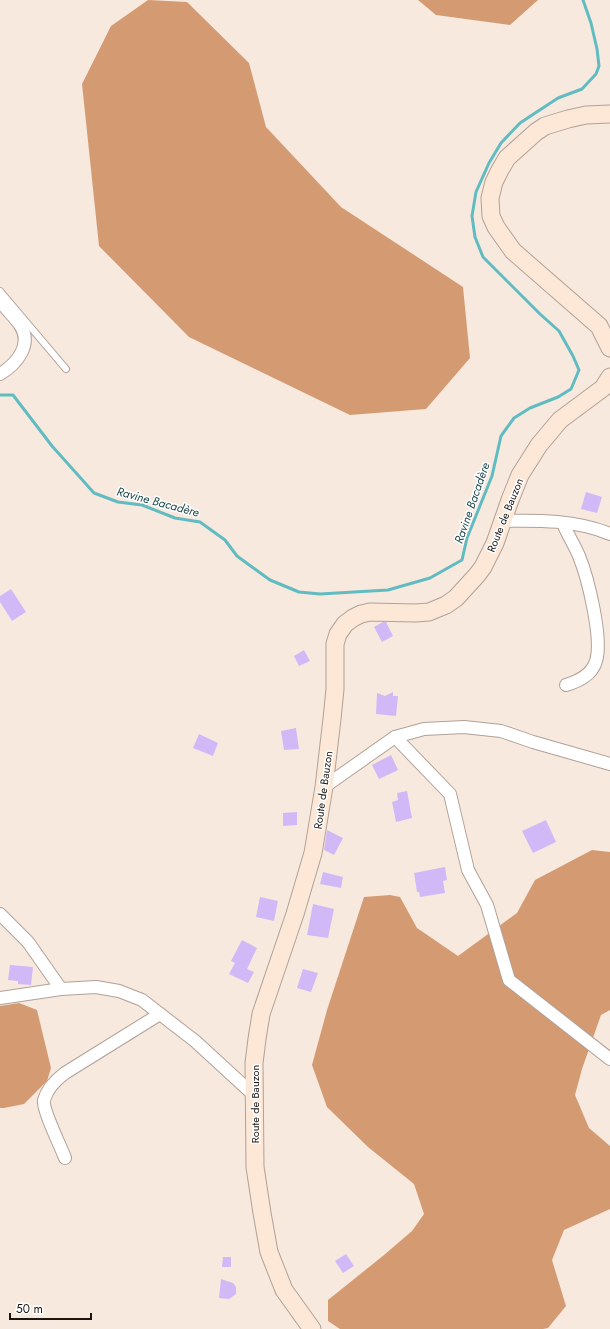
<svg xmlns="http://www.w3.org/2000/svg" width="610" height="1329" font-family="Jost,sans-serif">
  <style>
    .forest { fill: #d49b73 }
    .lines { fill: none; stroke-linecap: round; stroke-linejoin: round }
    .stream { stroke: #60bcc1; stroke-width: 3 }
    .building { fill: #d0b9f6 }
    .lane-casing { stroke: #b0a198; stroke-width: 8 }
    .street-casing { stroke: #b0a198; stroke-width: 14 }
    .secondary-casing { stroke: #b0a198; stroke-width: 19 }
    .lane { stroke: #fff; stroke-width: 6 }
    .street { stroke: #fff; stroke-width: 12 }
    .secondary { stroke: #fde8d7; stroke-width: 17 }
    .labels { text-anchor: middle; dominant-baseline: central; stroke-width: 3; stroke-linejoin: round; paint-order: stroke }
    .street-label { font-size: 11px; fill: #1a1512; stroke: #fff }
    .water-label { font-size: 12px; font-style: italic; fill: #214c4e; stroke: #fff }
  </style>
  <rect width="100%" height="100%" fill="#f8e9df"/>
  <g class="forest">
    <polygon points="148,0 187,2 249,63 266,127 341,207 463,287 470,358 426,409 350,415 189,337 99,246 82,84 111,26"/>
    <polygon points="418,0 538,0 510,25 436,15"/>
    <polygon points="592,850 610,852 610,1010 601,1015 582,1069 575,1095 589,1128 610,1146 610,1209 564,1230 552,1260 566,1306 548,1328 543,1329 340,1329 328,1321 328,1300 384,1255 412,1231 424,1214 414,1184 368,1147 327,1107 312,1065 327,1010 364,897 390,895 400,897 417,928 458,956 517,913 535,880"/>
    <polygon points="19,1003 37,1010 51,1068 47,1081 24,1104 4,1108 0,1108 0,1006"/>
  </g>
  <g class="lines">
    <polyline class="stream" points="0,395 13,395 52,446 94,493 118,502 142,505 175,518 200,522 225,540 237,556 270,580 299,592 320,594 388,590 430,578 462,560 467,538 492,476 501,436 514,418 530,408 558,397 571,389 579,370 573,356 559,331 540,314 483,257 475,237 472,216 476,192 489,163 501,143 520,123 558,98 582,89 596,74 599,66 597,49 591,23 583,0"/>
  </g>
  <g class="building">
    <polygon points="586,492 602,497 597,513 581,509"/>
    <polygon points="11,589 26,612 12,621 0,602 0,596"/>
    <polygon points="383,622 386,622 393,636 382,642 374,627"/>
    <polygon points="304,650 310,661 299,666 294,656"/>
    <polygon points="393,692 393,696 398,696 396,716 376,714 377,693 385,696"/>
    <polygon points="296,728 299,749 284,750 281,731"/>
    <polygon points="199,734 218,743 213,756 193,748"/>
    <polygon points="391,755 398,770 379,779 372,765"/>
    <polygon points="407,791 412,818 396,822 392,802 398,800 397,793"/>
    <polygon points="297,812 297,825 283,826 283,813"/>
    <polygon points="546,820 556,842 533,853 522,831"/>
    <polygon points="327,830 343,838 334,855 324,850"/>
    <polygon points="445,867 447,880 443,881 445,893 420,897 419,892 417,892 414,873"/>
    <polygon points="323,872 343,877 341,888 320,884"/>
    <polygon points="260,897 278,901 274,921 256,917"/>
    <polygon points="313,904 334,909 328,938 307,935"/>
    <polygon points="242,940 257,948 247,969 254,972 248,983 229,974 235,963 231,961"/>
    <polygon points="10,965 33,967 31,985 18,984 18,981 8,980"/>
    <polygon points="303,969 318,973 311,992 297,988"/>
    <polygon points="346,1254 354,1266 343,1273 335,1261"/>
    <polygon points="223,1257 231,1257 231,1267 222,1267"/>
    <polygon points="221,1279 233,1283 236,1287 236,1294 229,1299 219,1298"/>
  </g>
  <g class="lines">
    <g class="lane-casing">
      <polyline id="lane" points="0,291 66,369"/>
    </g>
    <g class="street-casing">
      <g id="street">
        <path d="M0,300C5,309 14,316 20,325C33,344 17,364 0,374"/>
        <path d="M503,521C538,520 577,520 610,534"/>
        <path d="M563,523C567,534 574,544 579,556C588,578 603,639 596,661C592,675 579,681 566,685"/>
        <polyline points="395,737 450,794 468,870 487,905 509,980 610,1059"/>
        <polyline points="324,787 395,737 424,729 464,727 501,731 533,742 610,764"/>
        <polyline points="0,914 28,942 61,989"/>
        <polyline points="0,998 61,989 96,987 119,991 142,1000 195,1041 255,1096"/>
        <path d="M65,1158C61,1147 42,1109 44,1100C47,1089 57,1079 65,1073L160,1014"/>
      </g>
    </g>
    <g class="secondary-casing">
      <g id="secondary">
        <polyline points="610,114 586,115 568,119 545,126 536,132 507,158 500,170 494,182 490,198 491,216 496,227 513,251 599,326 610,348"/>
        <polyline points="312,1329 284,1290 269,1252 262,1213 255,1167 254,1063 257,1039 261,1014 295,914 313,853 324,787 332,719 335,689 335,644 338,634 345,624 353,618 361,614 370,612 415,613 429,612 446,605 456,598 477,575 483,567 495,543 510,500 520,475 539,445 560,420 603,388 610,377"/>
      </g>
    </g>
    <use href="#lane" class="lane"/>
    <use href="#street" class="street"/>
    <use href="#secondary" class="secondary"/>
  </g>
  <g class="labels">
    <g class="street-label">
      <text transform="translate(505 515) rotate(-68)">Route de Bauzon</text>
      <text transform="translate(323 790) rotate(-82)">Route de Bauzon</text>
      <text transform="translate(255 1104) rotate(-90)">Route de Bauzon</text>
    </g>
    <g class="water-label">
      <text transform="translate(158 502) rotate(15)">Ravine Bacadère</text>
      <text transform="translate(472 503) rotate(-71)">Ravine Bacadère</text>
    </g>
  </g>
  <path d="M10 1313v6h81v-6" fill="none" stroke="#1a1512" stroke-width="2"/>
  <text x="16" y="1313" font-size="12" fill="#1a1512" stroke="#ffffff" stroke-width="3" paint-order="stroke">50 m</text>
</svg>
